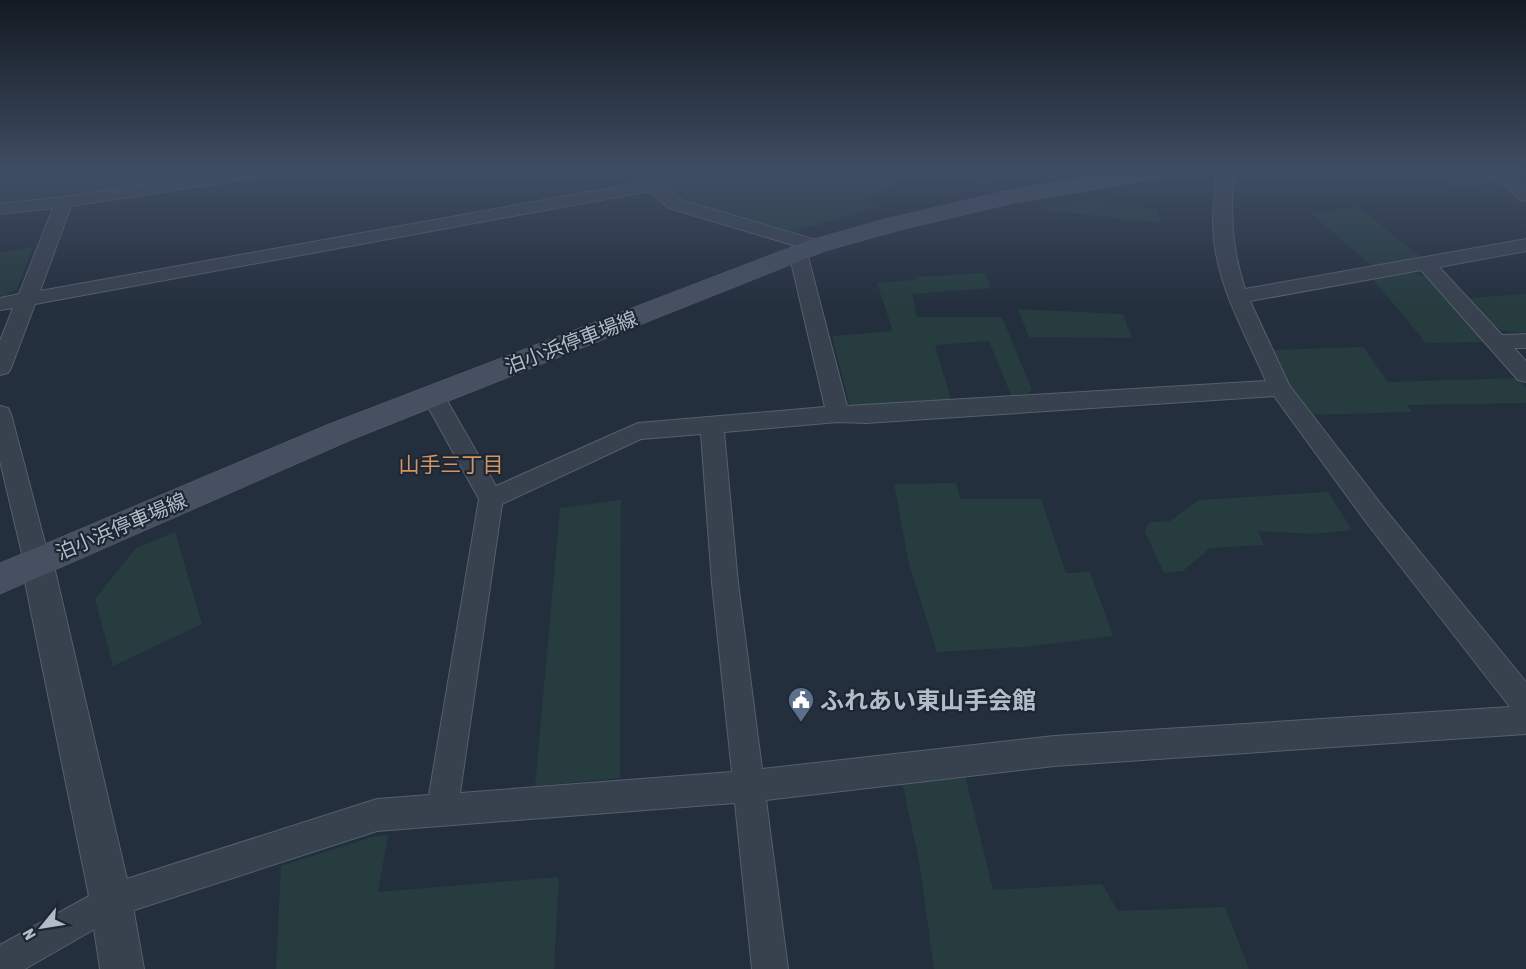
<svg xmlns="http://www.w3.org/2000/svg" width="1526" height="969" font-family="'Asap Condensed','Noto Sans JP',sans-serif">
  <style>
    .green { fill: #263c3f }
    .lines { fill: none; stroke-linecap: round; stroke-linejoin: round }
    .minor-casing { stroke: #565f6c; stroke-width: 2 }
    .tertiary-casing { stroke: #565f6c; stroke-width: 2 }
    .secondary-casing { stroke: #565f6c; stroke-width: 1 }
    .minor { fill: #38414e; fill-rule: evenodd }
    .tertiary { fill: #38414e; fill-rule: evenodd }
    .secondary { fill: #465061; fill-rule: evenodd }
    .labels { text-anchor: middle; dominant-baseline: central; stroke-width: 4.5; stroke-linejoin: round; paint-order: stroke }
    .street-label { font-size: 20px; fill: #b4bcc9; stroke: #1d2633 }
    .neighbourhood-label { font-size: 21px; fill: #d59563; stroke: #1d2633 }
    .near-poi-label { font-size: 24px; font-weight: bold; fill: #b4bcc9; stroke: #1d2633; text-anchor: start }
  </style>
  <rect width="100%" height="100%" fill="#242f3e"/>
  <g class="green">
    <polygon points="0,171 248,171 67,196 0,203"/>
    <polygon points="645,171 933,171 898,180 870,198 874,208 792,232 686,201 676,196"/>
    <polygon points="942,171 1007,171 1006,180 980,185"/>
    <polygon points="1433,171 1489,171 1501,181 1458,188"/>
    <polygon points="1105,196 1106,203 1157,209 1160,223 1035,209"/>
    <polygon points="1358,207 1421,257 1372,266 1312,214"/>
    <polygon points="33,247 17,289 0,298 0,253"/>
    <polygon points="1408,271 1429,278 1485,342 1426,343 1371,277"/>
    <polygon points="985,273 991,288 912,294 917,317 1002,317 1032,390 1021,400 1013,400 989,341 935,345 952,403 859,409 849,403 832,336 893,331 877,283 915,280 917,277"/>
    <path d="M1526,294V332C1491,334 1489,323 1467,298Z"/>
    <polygon points="1018,309 1123,314 1132,338 1029,337"/>
    <polygon points="1363,347 1388,382 1518,378 1526,388 1526,403 1407,405 1412,412 1311,415 1288,386 1272,350"/>
    <polygon points="956,483 960,499 1041,499 1066,573 1090,572 1113,636 1024,647 937,652 909,564 894,484"/>
    <polygon points="1328,492 1352,530 1312,534 1258,531 1264,545 1210,548 1183,571 1164,573 1145,532 1149,522 1170,521 1199,500"/>
    <polygon points="621,500 620,778 535,786 560,508"/>
    <polygon points="175,532 202,624 113,666 95,599 136,548"/>
    <polygon points="964,771 993,890 1102,884 1118,911 1225,907 1249,969 934,969 919,860 901,778"/>
    <polygon points="388,835 378,892 559,877 554,969 276,969 281,866 375,836"/>
  </g>
  <g class="lines">
    <g class="minor-casing">
      <g id="minor">
        <polygon points="235,171 273,171 265,176 71,206 40,291 639,183 627,171 645,171 681,200 823,242 825,246 823,250 816,252 669,208 649,191 35,304 11,368 8,373 0,375 0,341 13,308 0,310 0,298 19,294 53,208 0,214 0,204 64,197"/>
        <path d="M1217,171H1233C1231,216 1231,246 1245,289L1526,239V251L1439,267L1502,335L1526,334V348H1514L1526,361V382L1518,380L1421,270L1250,301L1289,385L1384,508L1526,682V734L1054,766L766,800L788,969H752L735,803L377,831L119,915L25,969H0V945L111,884L377,799L429,795L479,499L422,396L425,390L433,388L441,390L496,486L638,423L825,407L789,253L791,249H805L807,253L847,406L1266,381C1244,331 1213,279 1213,222C1213,205 1215,188 1217,171ZM1274,396L1366,522L1510,707L1054,736L762,769L738,583L724,432L838,422L866,423ZM701,434L712,583L732,772L460,793L502,504L641,439Z"/>
        <polygon points="1489,171 1507,171 1526,187 1526,201 1520,200"/>
        <polygon points="0,406 8,408 11,414 50,562 46,570 37,573 28,570 24,562 0,461"/>
      </g>
    </g>
    <g class="tertiary-casing">
      <polygon id="tertiary" points="37,549 48,552 53,562 132,901 144,969 100,969 90,901 21,562 26,552"/>
    </g>
    <g class="secondary-casing">
      <polygon id="secondary" points="1124,171 1173,171 1170,176 1162,178 1014,203 900,230 825,251 351,440 0,594 0,563 329,424 807,241 885,219 1014,189"/>
    </g>
    <use href="#minor" class="minor"/>
    <use href="#tertiary" class="tertiary"/>
    <use href="#secondary" class="secondary"/>
  </g>
  <linearGradient id="sky" x2="0" y2="1"><stop stop-color="#141a22"/><stop offset="0.56" stop-color="#3f4d63"/><stop offset="1" stop-color="#3f4d63" stop-opacity="0"/></linearGradient>
  <rect width="1526" height="306" fill="url(#sky)"/>
  <defs>
    <g id="civic-pin" transform="scale(1.35)"><path d="M0 17L-7.5 6A9.5 9.5 0 1 1 7.5 6Z" fill="#5c6f8a" stroke="#1d2633"/><path d="M-.6-6.5H3V-4.5H.6V-3L4-1V1h2V6H-6V1h2V-1L-.6-3ZM-1.2 2.5V6h2.4V2.5Z" fill="#fff"/></g>
  </defs>
  <g fill-rule="evenodd">
    <use href="#civic-pin" x="801" y="700"/>
  </g>
  <g class="labels">
    <g class="street-label">
      <text transform="translate(571 342) rotate(-21)">泊小浜停車場線</text>
      <text transform="translate(121 526) rotate(-23)">泊小浜停車場線</text>
    </g>
    <g class="neighbourhood-label">
      <text x="451" y="464">山手三丁目</text>
    </g>
    <g class="near-poi-label">
      <text x="820" y="700">ふれあい東山手会館</text>
    </g>
  </g>
  <g transform="translate(42 927) rotate(240)" stroke="#1d2633" stroke-width="4.5" paint-order="stroke">
  <path d="M0-4.5L10 22L0 15L-10 22Z" fill="#b4bcc9"/>
  <text y="-9" font-size="16" font-weight="bold" text-anchor="middle" fill="#b4bcc9">N</text>
  </g>
</svg>
